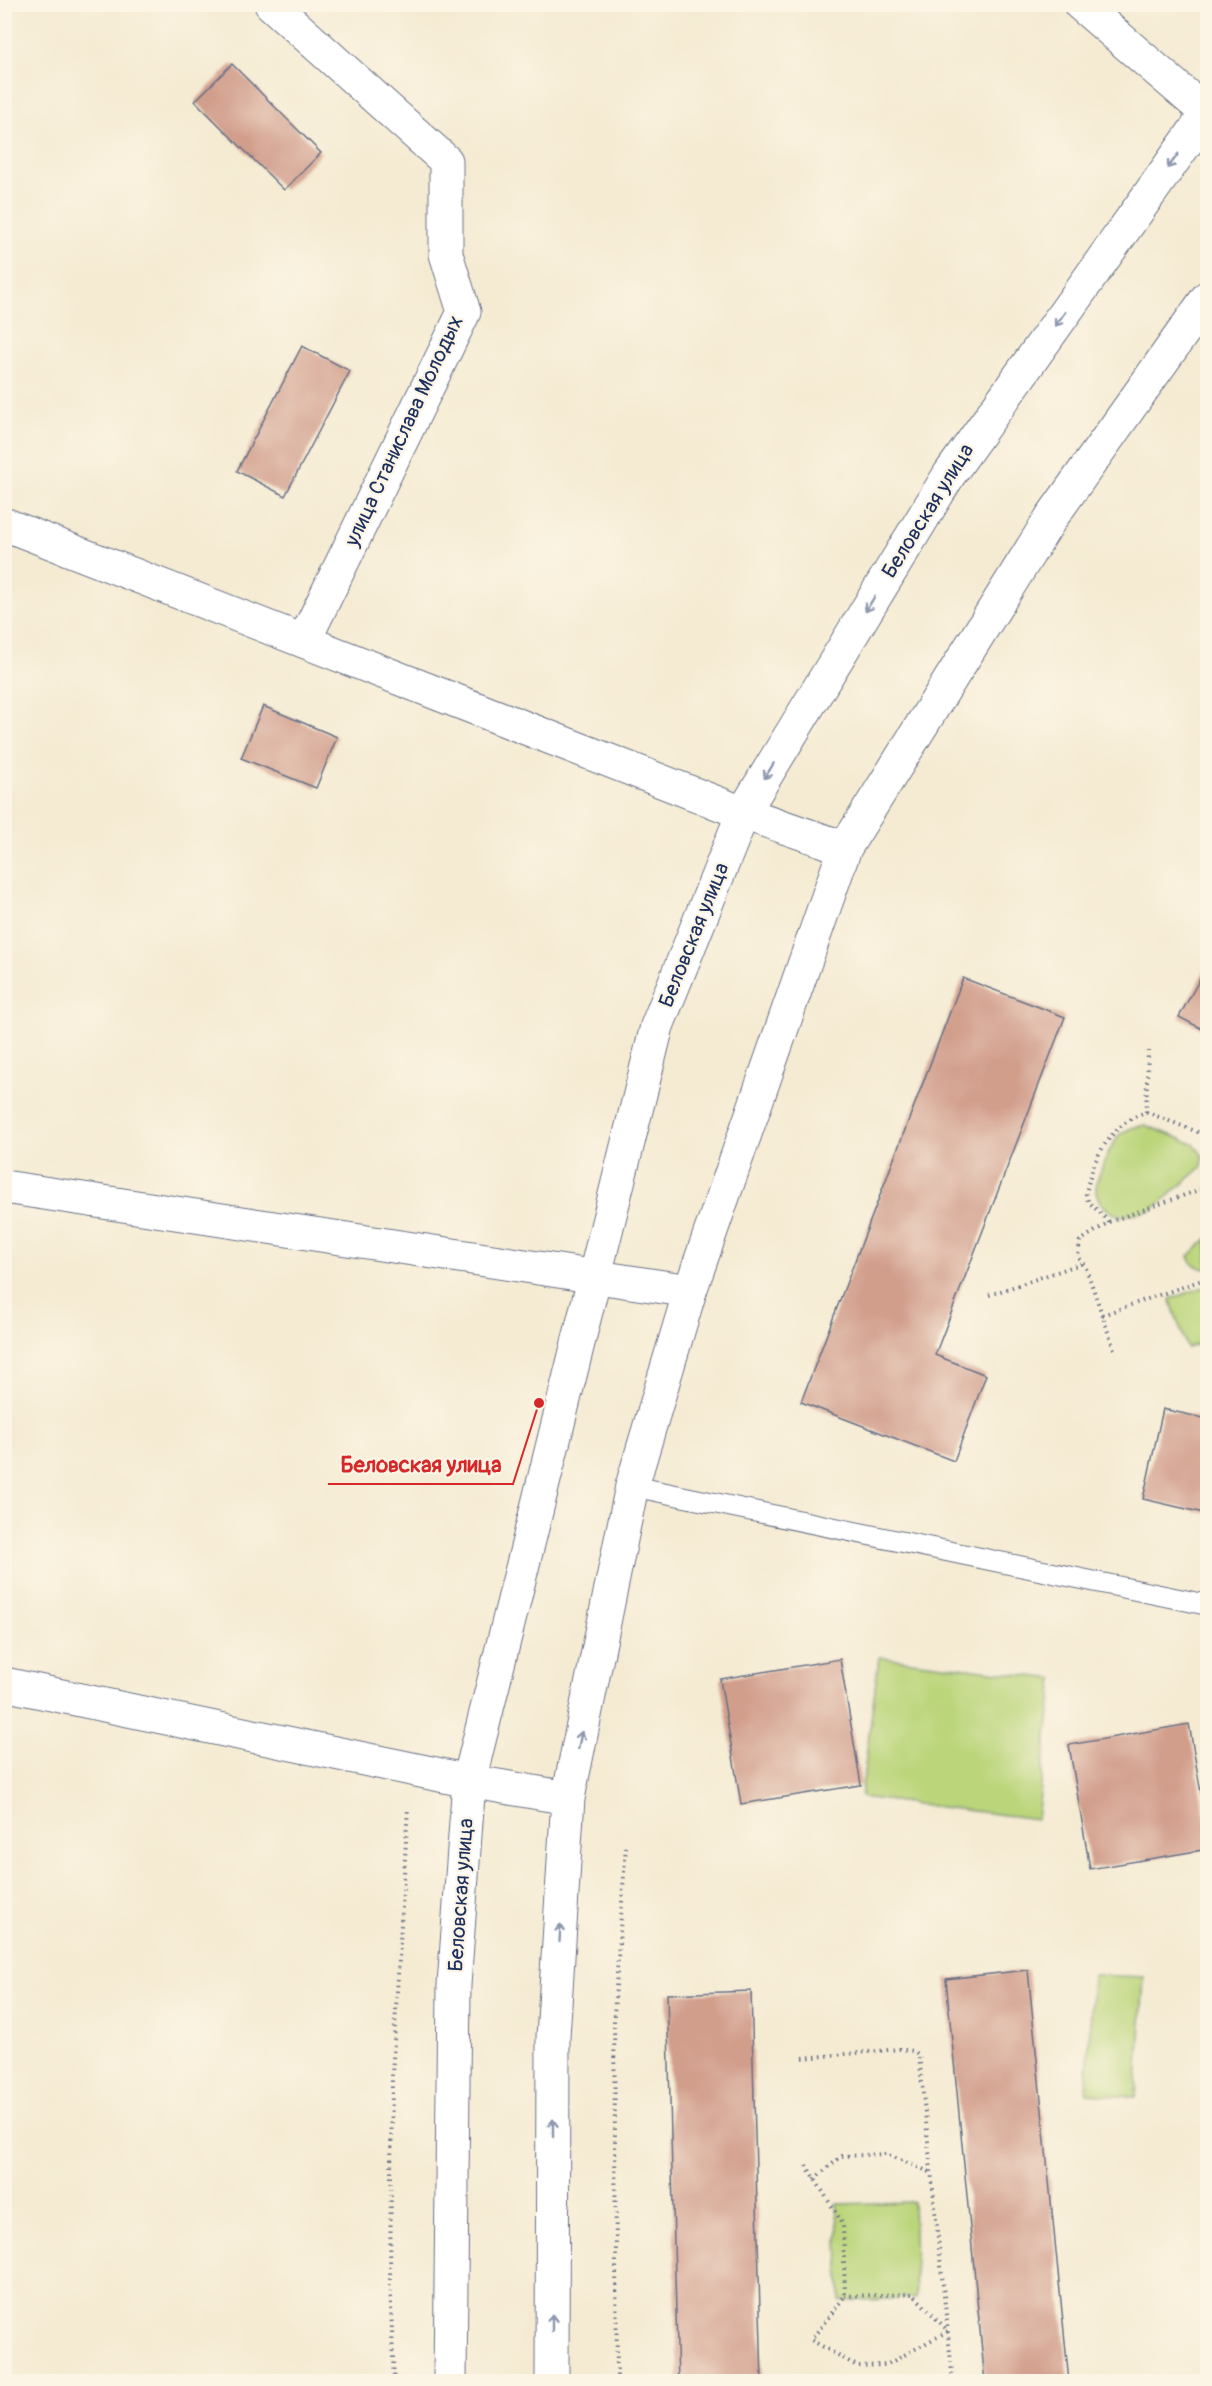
<svg xmlns="http://www.w3.org/2000/svg" width="1212" height="2386" font-family="Pangolin,sans-serif">
  <style>
    .green { fill: #bbd57a; stroke: #6b826c; stroke-width: 1.5 }
    .building { fill: #d29e8c }
    .lines { fill: none; stroke-linecap: round; stroke-linejoin: round }
    .lane-casing { stroke: #677187; stroke-width: 22 }
    .street-casing { stroke: #677187; stroke-width: 35 }
    .path { stroke: #677187; stroke-width: 4; stroke-dasharray: 1.5 4.5; stroke-linecap: butt }
    .lane { stroke: #fff; stroke-width: 20 }
    .street { stroke: #fff; stroke-width: 33 }
    .oneway { stroke: #8d97ae }
    .labels { text-anchor: middle; dominant-baseline: central; stroke-width: 4.5; stroke-linejoin: round; paint-order: stroke }
    .street-label { font-size: 21px; fill: #1b2f5e; stroke: #fcf5e5 }
    .leader { fill: none; stroke: #d62828; stroke-width: 2 }
    .callout-dot { fill: #d62828; stroke: #fcf5e5; stroke-width: 2 }
    .callout-label { font-size: 22px; text-anchor: middle; font-weight: bold; fill: #d62828; stroke: #fcf5e5; stroke-width: 4.5; stroke-linejoin: round; paint-order: stroke }
  </style>
  <rect width="100%" height="100%" fill="#fcf5e5"/>
  <filter id="ink" filterUnits="userSpaceOnUse"><feTurbulence type="fractalNoise" baseFrequency=".0167" numOctaves="2"/><feDisplacementMap in="SourceGraphic" scale="12" xChannelSelector="R" yChannelSelector="G"/><feConvolveMatrix kernelMatrix="1 2 1 2 8 2 1 2 1" color-interpolation-filters="sRGB"/></filter>
  <filter id="wash" filterUnits="userSpaceOnUse"><feTurbulence type="fractalNoise" baseFrequency=".008" numOctaves="4" result="noise"/><feDisplacementMap in="SourceGraphic" scale="24" xChannelSelector="R" yChannelSelector="G"/><feGaussianBlur stdDeviation="1.35" result="paint"/><feColorMatrix in="noise" values="0 0 0 0 0 0 0 0 0 0 0 0 0 0 0 0 0 1.4 0 .05"/><feComposite in="paint" operator="in"/></filter>
  <g filter="url(#wash)">
    <rect width="100%" height="100%" fill="#f5ebd3"/>
    <g class="green">
      <polygon points="1145,1125 1194,1144 1203,1156 1202,1167 1152,1210 1122,1216 1110,1212 1100,1202 1096,1192 1096,1183 1108,1153 1119,1135 1131,1128"/>
      <path d="M1207,1239V1269C1199,1268 1191,1264 1189,1256Z"/>
      <polygon points="1207,1286 1207,1341 1187,1348 1170,1299"/>
      <polygon points="879,1657 1054,1679 1037,1819 861,1797"/>
      <polygon points="1093,1975 1144,1977 1136,2097 1086,2094"/>
      <polygon points="913,2202 916,2298 840,2301 837,2204"/>
    </g>
    <g id="blocks">
      <g class="building">
        <polygon points="232,64 321,153 284,190 195,101"/>
        <polygon points="302,346 350,371 285,496 237,471"/>
        <polygon points="263,706 337,737 316,788 241,758"/>
        <polygon points="1208,964 1208,1032 1179,1017"/>
        <polygon points="963,978 1065,1017 935,1355 986,1375 954,1461 801,1402"/>
        <polygon points="1163,1409 1208,1419 1208,1514 1143,1499"/>
        <polygon points="840,1659 861,1785 741,1804 720,1679"/>
        <polygon points="1189,1724 1208,1833 1208,1849 1090,1869 1069,1745"/>
        <polygon points="1028,1970 1069,2382 985,2382 946,1979"/>
        <polygon points="751,1991 762,2382 678,2382 667,1994"/>
        <polygon points="1206,2289 1208,2290 1208,2336 1203,2336"/>
      </g>
    </g>
  </g>
  <g filter="url(#ink)">
    <use href="#blocks" fill-opacity="0" stroke="#677187" stroke-width="1.5"/>
    <g class="lines">
      <g class="lane-casing">
        <polyline id="lane" points="632,1486 1208,1605"/>
      </g>
      <g class="street-casing">
        <g id="street">
          <polyline points="271,4 446,161 446,254 464,312 304,641"/>
          <polyline points="1080,4 1208,114"/>
          <polyline points="4,524 743,813 845,848"/>
          <polyline points="4,1187 690,1291"/>
          <polyline points="4,1684 469,1781 568,1798"/>
          <polyline points="450,2382 454,1985 469,1781 657,1026 743,813 949,475 1208,112"/>
          <polyline points="552,2382 553,2037 568,1798 632,1486 690,1291 845,848 1051,518 1208,297"/>
        </g>
      </g>
      <g class="path">
        <polyline points="1146,1112 1148,1051"/>
        <path d="M1109,1222L1088,1201L1086,1194C1092,1158 1111,1124 1146,1112L1208,1136"/>
        <polyline points="989,1295 1083,1263"/>
        <polyline points="1102,1315 1208,1278"/>
        <polyline points="1114,1349 1086,1268 1078,1256 1080,1241 1109,1222 1208,1187"/>
        <polyline points="803,2058 900,2049 914,2051 919,2055 953,2382"/>
        <polyline points="806,2165 843,2224 845,2296 811,2340 857,2366 886,2365 948,2331 913,2294 845,2296"/>
        <polyline points="814,2179 842,2156 886,2154 932,2173"/>
        <polyline points="394,2382 390,2281 392,2076 408,1807"/>
        <polyline points="617,2382 614,2015 626,1845"/>
      </g>
      <use href="#lane" class="lane"/>
      <use href="#street" class="street"/>
    </g>
    <defs><path id="oneway-shaft" d="M-6 0H5M1.5-3L5.5 0L1.5 3" fill="none" stroke-width="1.6" stroke-linecap="round" stroke-linejoin="round" transform="scale(1.5)"/></defs>
    <g class="oneway">
      <use href="#oneway-shaft" transform="translate(1173 161) rotate(126)"/>
      <use href="#oneway-shaft" transform="translate(1060 319) rotate(126)"/>
      <use href="#oneway-shaft" transform="translate(870 604) rotate(121)"/>
      <use href="#oneway-shaft" transform="translate(769 771) rotate(121)"/>
      <use href="#oneway-shaft" transform="translate(580 1740) rotate(-78)"/>
      <use href="#oneway-shaft" transform="translate(560 1933) rotate(-87)"/>
      <use href="#oneway-shaft" transform="translate(553 2128) rotate(-90)"/>
      <use href="#oneway-shaft" transform="translate(552 2323) rotate(-90)"/>
    </g>
  </g>
  <g class="labels">
    <g class="street-label">
      <text transform="translate(404 431) rotate(-65)">улица Станислава Молодых</text>
      <text transform="translate(928 511) rotate(-58)">Беловская улица</text>
      <text transform="translate(694 935) rotate(-68)">Беловская улица</text>
      <text transform="translate(461 1895) rotate(-86)">Беловская улица</text>
    </g>
  </g>
  <path class="leader" d="M539 1403L513 1484H328"/>
  <circle class="callout-dot" cx="539" cy="1403" r="6"/>
  <g class="callout-label">
    <text x="421" y="1472">Беловская улица</text>
  </g>
  <rect width="1212" height="2386" fill="none" stroke="#fcf5e5" stroke-width="24"/>
</svg>
